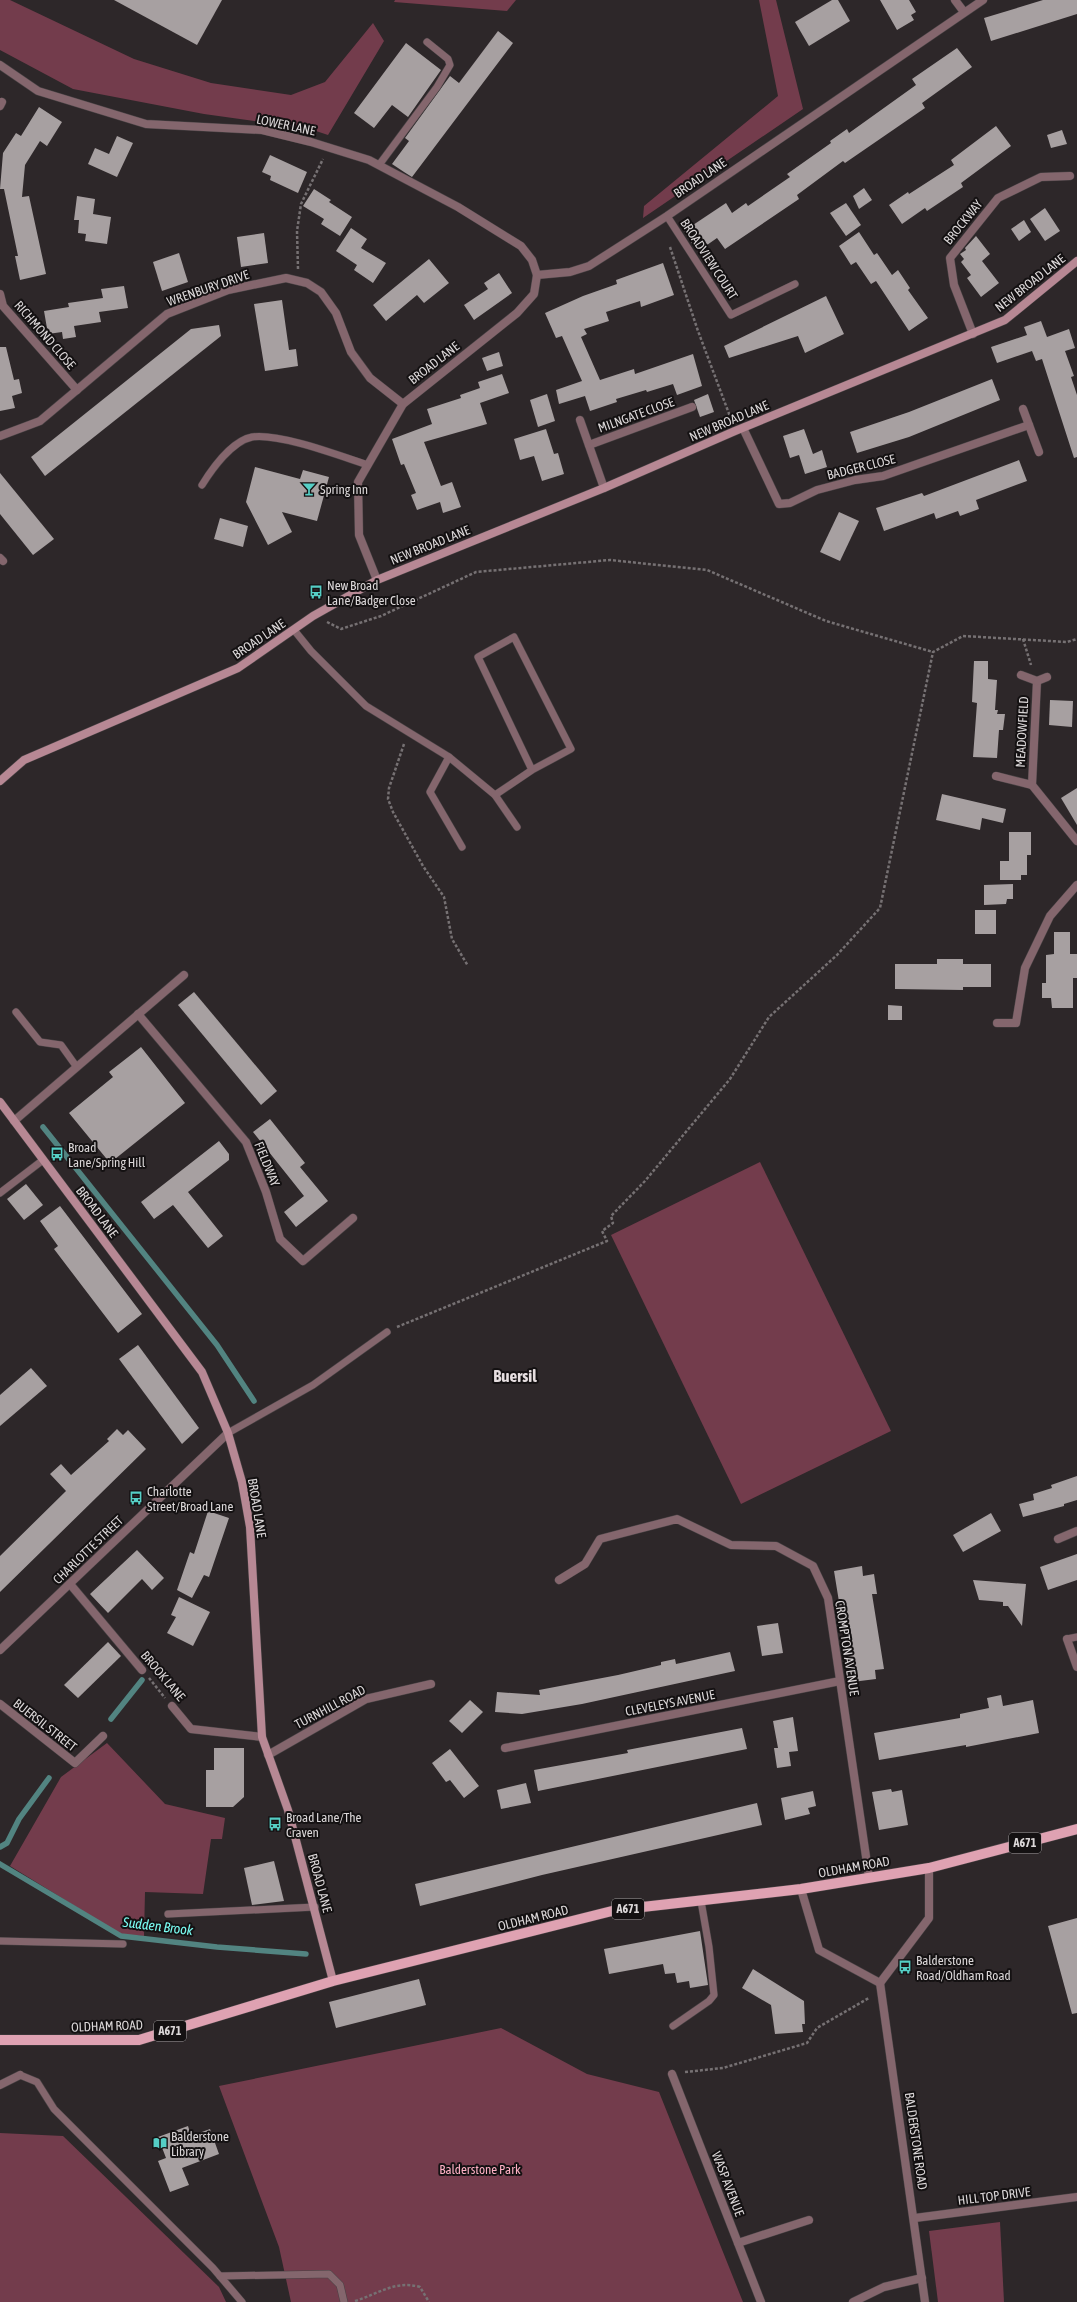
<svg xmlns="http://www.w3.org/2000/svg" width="1077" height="2302" font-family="'Asap Condensed',sans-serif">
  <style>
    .green { fill: #733c4c }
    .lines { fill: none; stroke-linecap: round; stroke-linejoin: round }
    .stream { stroke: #528481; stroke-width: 5.5 }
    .building { fill: #a7a0a1 }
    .service-casing { stroke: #494345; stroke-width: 8 }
    .minor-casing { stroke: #494345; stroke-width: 9 }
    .secondary-casing { stroke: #494345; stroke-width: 9 }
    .primary-casing { stroke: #494345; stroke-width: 11 }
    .path { stroke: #767173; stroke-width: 2.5; stroke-dasharray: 3 2; stroke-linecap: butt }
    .service { stroke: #84666d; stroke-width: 7 }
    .minor { stroke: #84666d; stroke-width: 8 }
    .secondary { stroke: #b78894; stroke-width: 8 }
    .primary { stroke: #dfa2b2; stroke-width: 10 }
    .labels { text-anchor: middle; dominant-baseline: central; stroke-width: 4; stroke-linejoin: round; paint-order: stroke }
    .shield { fill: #141112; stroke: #9f9c9d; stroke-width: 1 }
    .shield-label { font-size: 12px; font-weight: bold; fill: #dbd7d8 }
    .street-label { font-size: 13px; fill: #dbd7d8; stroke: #141112 }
    .poi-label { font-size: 13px; fill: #dbd7d8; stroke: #141112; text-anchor: start }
    .park-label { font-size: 13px; fill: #fdb0c4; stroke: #141112 }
    .water-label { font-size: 14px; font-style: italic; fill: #7afdf3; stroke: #141112 }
    .district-label { font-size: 17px; font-weight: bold; fill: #e6dee0; stroke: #141112 }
  </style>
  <rect width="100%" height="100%" fill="#2d2729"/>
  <g class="green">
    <polygon points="0,0 10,0 134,59 211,83 291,95 325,82 373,23 384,41 328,135 310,129 204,114 73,89 0,50"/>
    <polygon points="395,0 516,0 507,11 394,2"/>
    <polygon points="759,0 776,0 803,109 643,218 644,206 778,96"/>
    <polygon points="760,1162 891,1431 741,1504 611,1235"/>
    <polygon points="107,1743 165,1804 225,1818 222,1839 211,1839 203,1894 145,1892 144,1936 122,1935 10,1866 61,1777"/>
    <polygon points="501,2028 587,2074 659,2092 743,2302 291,2302 279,2247 219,2086"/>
    <polygon points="0,2133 63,2136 219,2287 226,2302 0,2302"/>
    <polygon points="1000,2222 1004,2302 938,2302 929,2231"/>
  </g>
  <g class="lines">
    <g class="stream">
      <polyline points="43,1127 217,1345 254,1401"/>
      <polyline points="111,1719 142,1680"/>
      <polyline points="0,1847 7,1843 19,1819 49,1778"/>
      <polyline points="0,1864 121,1936 217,1947 306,1954"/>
    </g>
  </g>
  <g class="building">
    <polygon points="114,0 222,0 197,45"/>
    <polygon points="832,0 838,0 850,21 809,46 795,22"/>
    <polygon points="880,0 909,0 916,12 911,15 914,20 897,30"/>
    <polygon points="1043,0 1077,0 1077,14 991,41 984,18"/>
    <polygon points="498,31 513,43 412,177 404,172 392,164 409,141 405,138 450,76 459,83"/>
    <polygon points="406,43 441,70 408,117 392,105 374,128 354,113"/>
    <polygon points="957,48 972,67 922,103 925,108 845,163 843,161 797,195 799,199 725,249 717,238 707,245 702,238 693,245 684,231 726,203 732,213 746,203 748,206 790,177 787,174 831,143 830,141 847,129 849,133 916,85 912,79"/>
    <polygon points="39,107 62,122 47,146 40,141 25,165 22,197 29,196 46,274 20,280 15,256 18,256 4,189 0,189 3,153 16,133 21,136"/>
    <polygon points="996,126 1011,146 961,183 963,187 927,211 925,208 902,224 889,205 908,192 909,194 954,165 951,160"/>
    <polygon points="1062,130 1067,144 1051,148 1047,135"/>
    <polygon points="117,136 133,143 117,177 88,164 95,148 109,154"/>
    <polygon points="270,155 307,172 298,193 270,180 271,176 262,172"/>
    <polygon points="864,188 872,200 859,209 853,196"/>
    <polygon points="314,189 331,200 329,202 352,217 340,236 321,224 324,219 303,206"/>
    <polygon points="77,196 95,199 93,214 111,217 107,244 85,241 86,234 78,233 79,220 74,220"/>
    <polygon points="846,203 861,225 846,236 830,213"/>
    <polygon points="1045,208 1060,231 1045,241 1030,219"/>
    <polygon points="1024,220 1031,232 1019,241 1011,229"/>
    <polygon points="351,228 367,239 361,248 386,263 373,283 354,270 357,265 336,251"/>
    <polygon points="859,232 874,255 877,253 892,275 898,270 910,288 908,290 928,318 909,331 876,281 871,284 856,262 851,265 839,246"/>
    <polygon points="264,233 268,263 241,267 237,237"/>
    <polygon points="976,236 990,254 982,261 999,283 981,297 967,278 971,275 961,262 964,259 960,254 966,250 965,248"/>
    <polygon points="179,253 188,282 162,291 153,262"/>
    <polygon points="429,259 449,283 424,303 417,295 386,321 373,305"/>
    <polygon points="663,263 674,295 641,307 640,301 606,312 609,321 584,329 587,334 581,337 600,380 634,369 635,374 693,354 702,386 677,395 673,384 647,392 646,390 616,399 617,402 590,411 585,396 559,404 556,390 582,381 562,336 556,338 545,313 583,296 617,284 616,280"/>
    <polygon points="499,273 512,293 474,320 464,305 488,289 484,283"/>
    <polygon points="124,286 128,308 99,312 101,322 74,326 76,337 63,339 62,332 48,334 44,311 69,307 68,303 103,298 101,289"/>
    <polygon points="826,296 844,334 805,353 798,336 729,358 724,346"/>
    <polygon points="282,300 289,350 296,349 298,366 265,371 254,304"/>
    <polygon points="1041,321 1047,337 1069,329 1075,348 1065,351 1074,376 1071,377 1077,395 1077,457 1074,458 1042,359 1036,361 1032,351 997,363 991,347 1027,335 1024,327"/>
    <polygon points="219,325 221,336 45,476 31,457 191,329"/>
    <polygon points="0,347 6,347 14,380 19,379 22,393 12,396 15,408 0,411"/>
    <polygon points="499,352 503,366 487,371 482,358"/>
    <polygon points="502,374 509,393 480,403 487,424 424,442 441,486 452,482 461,507 443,513 440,502 417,510 411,495 416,493 404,464 401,465 392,439 432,424 427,409 461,398 460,395 480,388 478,382"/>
    <polygon points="992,379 1000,400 909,437 857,453 850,432 909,412"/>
    <polygon points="547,394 555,421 538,427 530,400"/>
    <polygon points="708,394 714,412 700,417 694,400"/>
    <polygon points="546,429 554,454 558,453 564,474 542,481 534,456 520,460 514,439"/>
    <polygon points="804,429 813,454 822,450 827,467 805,474 799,455 790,458 783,436"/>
    <polygon points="1019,460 1027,481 976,500 979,509 960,516 958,511 936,519 934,513 884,531 876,508 922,493 924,496"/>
    <polygon points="255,467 300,479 303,470 329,477 317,521 282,512 292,532 268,545 246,502"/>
    <polygon points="0,473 54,539 33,555 0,514"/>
    <polygon points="839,512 859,521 840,561 820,552"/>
    <polygon points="220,518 248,526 243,547 214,539"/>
    <polygon points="974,661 988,661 988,679 997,680 995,710 998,710 997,714 1005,714 1003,730 999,730 997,758 973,757 977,703 972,702"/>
    <polygon points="1050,700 1073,701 1072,727 1049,725"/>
    <polygon points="1077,788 1077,825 1061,798"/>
    <polygon points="942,794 1006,809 1003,823 982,818 980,830 936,820"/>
    <polygon points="1009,832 1031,832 1031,855 1027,855 1027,875 1021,875 1021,880 1000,880 1000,861 1009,861"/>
    <polygon points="1013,884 1013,899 1007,899 1006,904 984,905 984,885"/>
    <rect x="975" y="910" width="21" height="24"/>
    <polygon points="1054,932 1070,932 1070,954 1077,954 1077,978 1073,978 1073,1008 1052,1008 1051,998 1042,998 1042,983 1046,983 1046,955 1054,954"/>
    <polygon points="937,959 963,959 963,964 991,964 991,987 963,987 963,990 895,989 895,964 937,964"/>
    <polygon points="194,992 277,1091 261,1105 178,1005"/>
    <polygon points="888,1005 902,1006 902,1020 888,1020"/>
    <polygon points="141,1047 185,1103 110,1163 69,1113 113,1077 109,1072"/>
    <polygon points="270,1119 305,1163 300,1167 328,1201 296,1227 284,1212 304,1196 253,1132"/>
    <polygon points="219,1141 229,1154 229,1160 188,1192 223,1236 208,1248 173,1205 154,1219 141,1202"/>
    <polygon points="26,1184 43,1205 24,1220 7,1199"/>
    <polygon points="60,1206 142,1314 118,1333 54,1249 58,1246 40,1221"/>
    <polygon points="138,1345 199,1428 182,1444 119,1359"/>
    <polygon points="31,1368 47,1386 0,1426 0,1395"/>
    <polygon points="117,1429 123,1435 128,1430 146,1449 0,1592 0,1556 66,1491 50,1474 61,1464 71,1475 109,1441 107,1439"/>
    <polygon points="1077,1476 1077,1500 1064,1504 1064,1506 1023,1517 1019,1504 1034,1500 1033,1494 1052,1488 1051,1485"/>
    <polygon points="208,1511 229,1518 209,1577 204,1575 192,1598 177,1590 190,1552 194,1554"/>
    <polygon points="991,1513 1001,1531 963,1552 953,1535"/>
    <polygon points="137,1550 164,1578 152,1590 142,1579 108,1613 90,1594"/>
    <polygon points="1077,1554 1077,1580 1048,1590 1040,1567"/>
    <polygon points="862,1566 863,1576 874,1574 877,1594 872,1594 884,1669 875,1670 876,1679 852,1682 834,1571"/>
    <polygon points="973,1580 1026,1584 1022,1626 1008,1606 1003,1606 1003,1602 979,1600"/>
    <polygon points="179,1597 210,1612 193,1646 167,1633 176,1617 171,1615"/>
    <polygon points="778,1623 783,1653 762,1656 757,1626"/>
    <polygon points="108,1642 121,1656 78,1698 64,1685"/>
    <polygon points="730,1652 735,1671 582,1704 522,1714 495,1712 497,1692 540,1695 539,1690 618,1675 661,1665 661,1662 675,1659 676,1664"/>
    <polygon points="1001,1695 1003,1706 1033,1700 1039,1733 966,1747 966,1745 879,1760 874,1733 960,1718 960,1714 989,1708 987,1698"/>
    <polygon points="470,1700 483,1712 462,1733 449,1721"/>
    <polygon points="793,1717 798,1751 789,1752 791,1766 777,1768 774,1748 778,1748 773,1721"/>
    <polygon points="742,1728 747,1749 538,1791 534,1770 628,1753 627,1750"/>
    <polygon points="214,1748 244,1748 244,1797 233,1807 206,1807 206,1770 214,1770"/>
    <polygon points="450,1749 479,1786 464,1798 450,1780 446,1782 432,1763"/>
    <polygon points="526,1783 531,1803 501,1809 497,1790"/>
    <polygon points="891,1789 892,1792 902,1790 908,1825 879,1830 872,1792"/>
    <polygon points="813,1791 816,1806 808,1808 810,1814 785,1820 781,1798"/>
    <polygon points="757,1803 762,1825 542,1875 420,1906 415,1884"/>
    <polygon points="274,1861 284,1901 252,1905 244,1868"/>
    <polygon points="1077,1918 1077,2013 1072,2014 1048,1926"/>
    <polygon points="700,1931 708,1985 690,1988 689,1981 677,1983 675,1973 665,1974 663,1964 609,1974 604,1949"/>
    <polygon points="753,1969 804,2001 805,2024 802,2024 803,2032 775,2034 771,2005 742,1988"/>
    <polygon points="419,1979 426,2005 336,2028 329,2002"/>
    <polygon points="188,2126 191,2136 210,2129 219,2154 182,2168 189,2185 170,2192 158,2161 166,2158 158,2137"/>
  </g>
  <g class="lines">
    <g class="service-casing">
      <g id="service">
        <polyline points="379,165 437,87 450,65 448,59 427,42"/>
        <polyline points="667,216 731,315 795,284"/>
        <path d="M202,485C212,469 232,441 252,437C280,433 340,456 368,465"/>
        <polyline points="294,630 311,651 366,706 449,757 495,795 517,827"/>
        <polyline points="449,757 430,792 462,847"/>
        <polyline points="495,795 532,770 478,657 514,637 571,749 532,770"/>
        <polyline points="16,1012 40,1042 61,1045 76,1066"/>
        <polyline points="0,1193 43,1160"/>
        <polyline points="228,1433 313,1385 387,1332"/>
        <polyline points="1067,1639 1077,1637"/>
        <polyline points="168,1914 315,1907"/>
        <polyline points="0,1941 123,1944"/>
        <polyline points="673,2026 709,2001 714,1995 709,1947 701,1901"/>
        <polyline points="20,2075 37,2082 54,2109 213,2268 242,2302"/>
        <polyline points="220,2276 329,2274 340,2285 344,2302"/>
      </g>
    </g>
    <g class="minor-casing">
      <g id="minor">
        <polyline points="955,0 964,12"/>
        <polyline points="0,65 38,91 146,124 262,130 311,142 369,160 458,207 521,246 532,260 537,275"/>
        <polyline points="0,106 2,102"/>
        <polyline points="0,294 3,306 77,390"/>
        <polyline points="973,334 954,285 950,258 998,198 1041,177 1070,176"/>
        <polyline points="1023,409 1039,452"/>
        <polyline points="580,420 604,488"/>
        <polyline points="743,428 779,504 790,503 817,490 855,480 883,476 1029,425"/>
        <polyline points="0,436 40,421 167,314 228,290 286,278 307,283 321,292 336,313 351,352 370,378 403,404"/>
        <polyline points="589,445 692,407"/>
        <polyline points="0,558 3,561"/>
        <polyline points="377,580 359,535 358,482 403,404 517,313 534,294 537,275 570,272 589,266 667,216 983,0"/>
        <polyline points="1021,675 1037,681 1032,785 1077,841"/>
        <polyline points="1037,681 1047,677"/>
        <polyline points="996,776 1032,785"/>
        <polyline points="138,1014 246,1142 266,1192 280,1239 303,1261 353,1218"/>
        <polyline points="997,1023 1016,1023 1025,968 1050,916 1077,885"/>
        <polyline points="14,1121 184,975"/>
        <polyline points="1058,1539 1077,1531"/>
        <polyline points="559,1580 585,1564 600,1539 677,1519 731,1545 776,1546 813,1566 828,1598 869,1877"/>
        <polyline points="70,1584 142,1670"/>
        <polyline points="1067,1639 1077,1667"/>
        <polyline points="0,1650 228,1433"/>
        <polyline points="0,1704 75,1763 103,1736"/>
        <polyline points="172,1706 191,1729 262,1737"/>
        <polyline points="505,1748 840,1681"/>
        <polyline points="268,1755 366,1699 431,1684"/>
        <polyline points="801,1889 819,1950 880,1983"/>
        <polyline points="880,1983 925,2302"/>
        <polyline points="880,1983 929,1918 929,1868"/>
        <polyline points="672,2074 761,2302"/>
        <polyline points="0,2085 20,2075"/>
        <polyline points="915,2218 1077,2197"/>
        <polyline points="738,2243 809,2220"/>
        <polyline points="853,2302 884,2287 922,2278"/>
      </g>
    </g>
    <g class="secondary-casing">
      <g id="secondary">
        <polyline points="0,781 24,760 238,668 313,616 377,580 604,488 735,431 1005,320 1077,261"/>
        <polyline points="0,1102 202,1372 228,1433 242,1482 250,1527 262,1737 288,1810 333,1981"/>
      </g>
    </g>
    <g class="primary-casing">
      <polyline id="primary" points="0,2040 139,2040 333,1981 616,1910 801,1889 929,1868 1077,1829"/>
    </g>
    <g class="path">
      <polyline points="670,247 698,331 731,419"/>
      <polyline points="298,269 297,231 301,204 323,159"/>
      <polyline points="327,622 341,629 381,616 476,572 610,560 707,570 826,621 933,652"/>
      <polyline points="1023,639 1031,665"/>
      <polyline points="404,744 389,788 388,799 393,812 423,866 444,897 452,939 468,966"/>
      <polyline points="397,1327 607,1241 602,1231 613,1223 611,1216 645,1181 730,1079 769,1017 837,955 880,908 933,652 963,636 1067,642 1077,639"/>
      <polyline points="149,1678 165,1698"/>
      <polyline points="685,2072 723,2068 807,2043 817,2028 869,1998"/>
      <path d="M355,2301C378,2294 395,2280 420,2287L429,2302"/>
    </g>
    <use href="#service" class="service"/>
    <use href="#minor" class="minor"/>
    <use href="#secondary" class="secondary"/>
    <use href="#primary" class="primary"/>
  </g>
  <defs>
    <g id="bar-bare" transform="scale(1.08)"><path d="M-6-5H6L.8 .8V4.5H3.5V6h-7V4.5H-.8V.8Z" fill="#55cec5" stroke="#141112" stroke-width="2.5" paint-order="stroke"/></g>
    <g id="bus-bare" transform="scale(1.08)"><path d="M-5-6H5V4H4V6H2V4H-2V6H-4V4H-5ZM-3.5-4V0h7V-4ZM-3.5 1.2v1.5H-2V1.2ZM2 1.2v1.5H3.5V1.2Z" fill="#55cec5" stroke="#141112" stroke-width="2.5" paint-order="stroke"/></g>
    <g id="library-bare" transform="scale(1.08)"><path d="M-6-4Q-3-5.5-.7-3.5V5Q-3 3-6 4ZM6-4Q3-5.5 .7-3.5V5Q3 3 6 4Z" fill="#55cec5" stroke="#141112" stroke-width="2.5" paint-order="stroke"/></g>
  </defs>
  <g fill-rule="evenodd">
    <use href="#bar-bare" x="309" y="489"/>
    <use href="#bus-bare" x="316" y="592"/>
    <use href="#bus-bare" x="57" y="1154"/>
    <use href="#bus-bare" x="136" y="1498"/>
    <use href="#bus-bare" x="275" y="1824"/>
    <use href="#bus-bare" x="905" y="1967"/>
    <use href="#library-bare" x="160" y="2143"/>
  </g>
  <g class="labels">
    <g class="shield">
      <rect x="1009" y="1833" width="32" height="20" rx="3"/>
      <rect x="612" y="1899" width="32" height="20" rx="3"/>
      <rect x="154" y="2021" width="32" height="20" rx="3"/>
    </g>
    <g class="shield-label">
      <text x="1025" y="1843">A671</text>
      <text x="628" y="1909">A671</text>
      <text x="170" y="2031">A671</text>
    </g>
    <g class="street-label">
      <text transform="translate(286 125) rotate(12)">LOWER LANE</text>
      <text transform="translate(700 178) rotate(-34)">BROAD LANE</text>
      <text transform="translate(963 222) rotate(-51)">BROCKWAY</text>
      <text transform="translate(709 259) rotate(57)">BROADVIEW COURT</text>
      <text transform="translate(1030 283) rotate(-38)">NEW BROAD LANE</text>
      <text transform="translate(208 288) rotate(-19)">WRENBURY DRIVE</text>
      <text transform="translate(45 335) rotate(49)">RICHMOND CLOSE</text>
      <text transform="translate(434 363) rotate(-38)">BROAD LANE</text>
      <text transform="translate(636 415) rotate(-20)">MILNGATE CLOSE</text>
      <text transform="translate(729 421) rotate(-23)">NEW BROAD LANE</text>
      <text transform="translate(861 467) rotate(-14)">BADGER CLOSE</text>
      <text transform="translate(430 545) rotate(-22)">NEW BROAD LANE</text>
      <text transform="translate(259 639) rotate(-34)">BROAD LANE</text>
      <text transform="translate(1022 732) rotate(-87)">MEADOWFIELD</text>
      <text transform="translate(267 1164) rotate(68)">FIELDWAY</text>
      <text transform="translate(97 1212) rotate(53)">BROAD LANE</text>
      <text transform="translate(257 1508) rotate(81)">BROAD LANE</text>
      <text transform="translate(88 1550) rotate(-44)">CHARLOTTE STREET</text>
      <text transform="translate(847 1648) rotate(81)">CROMPTON AVENUE</text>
      <text transform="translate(163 1676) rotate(50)">BROOK LANE</text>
      <text transform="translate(670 1703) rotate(-11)">CLEVELEYS AVENUE</text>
      <text transform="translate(330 1707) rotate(-28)">TURNHILL ROAD</text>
      <text transform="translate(45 1725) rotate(38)">BUERSIL STREET</text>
      <text transform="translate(854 1867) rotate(-10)">OLDHAM ROAD</text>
      <text transform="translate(320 1883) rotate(75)">BROAD LANE</text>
      <text transform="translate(533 1918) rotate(-14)">OLDHAM ROAD</text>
      <text transform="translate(107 2026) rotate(-2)">OLDHAM ROAD</text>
      <text transform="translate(916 2141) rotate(82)">BALDERSTONE ROAD</text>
      <text transform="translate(728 2184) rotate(69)">WASP AVENUE</text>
      <text transform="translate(994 2196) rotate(-7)">HILL TOP DRIVE</text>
    </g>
    <g class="poi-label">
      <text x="320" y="489">Spring Inn</text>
      <text x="327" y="585">New Broad<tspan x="327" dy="15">Lane/Badger Close</tspan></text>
      <text x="68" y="1147">Broad<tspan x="68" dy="15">Lane/Spring Hill</tspan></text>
      <text x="147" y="1491">Charlotte<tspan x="147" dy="15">Street/Broad Lane</tspan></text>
      <text x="286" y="1817">Broad Lane/The<tspan x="286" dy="15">Craven</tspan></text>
      <text x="916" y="1960">Balderstone<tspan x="916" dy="15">Road/Oldham Road</tspan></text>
      <text x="171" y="2136">Balderstone<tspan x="171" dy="15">Library</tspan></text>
    </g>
    <g class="park-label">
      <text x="480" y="2169">Balderstone Park</text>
    </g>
    <g class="water-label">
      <text transform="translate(158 1926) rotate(7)">Sudden Brook</text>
    </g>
    <g class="district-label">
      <text x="515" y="1376">Buersil</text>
    </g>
  </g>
</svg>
